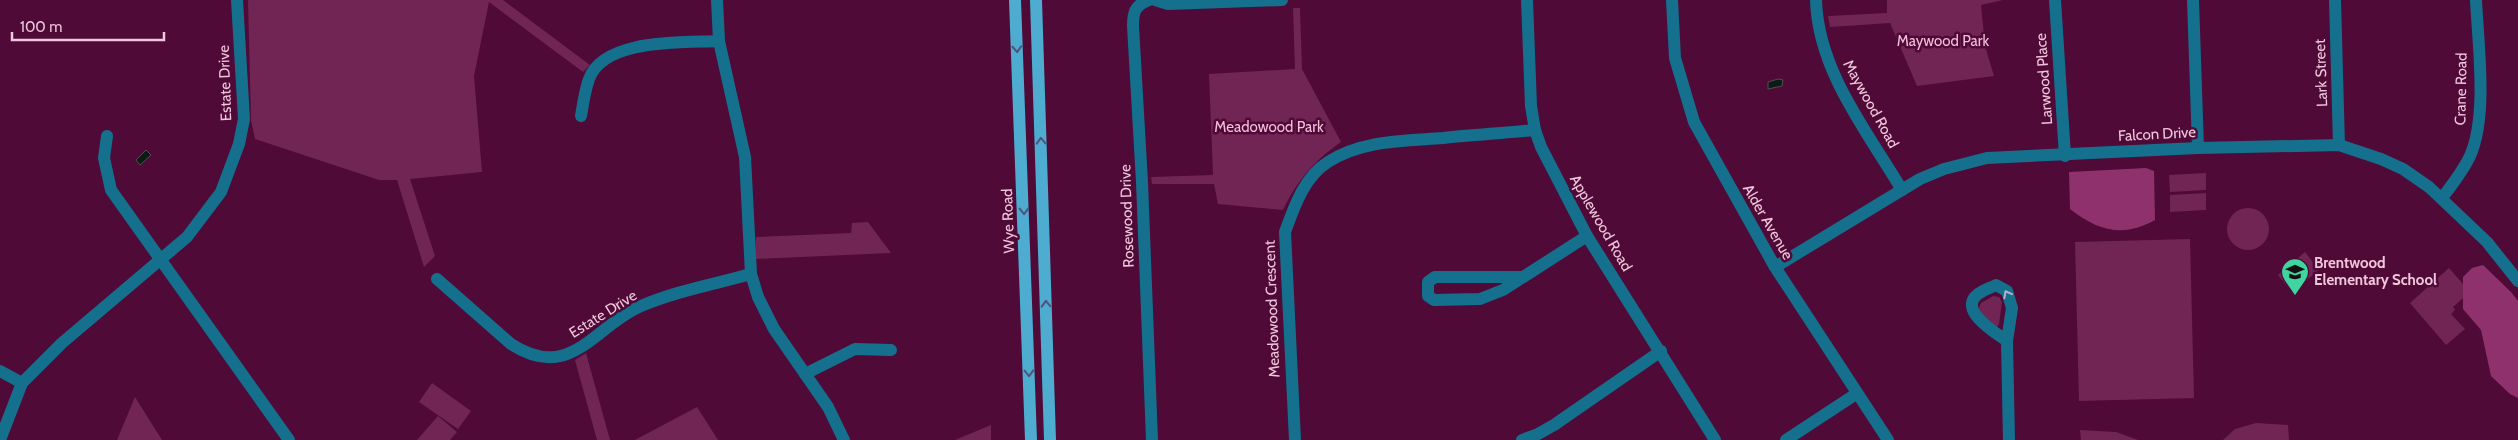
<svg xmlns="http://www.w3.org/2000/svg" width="2518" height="440" font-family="Cabin,sans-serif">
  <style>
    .green { fill: #712554 }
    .forest { fill: #8f316c }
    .water { fill: #0a1c15; stroke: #4f4f50 }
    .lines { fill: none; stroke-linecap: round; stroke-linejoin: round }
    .minor { stroke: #15708e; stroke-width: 12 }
    .major { stroke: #4dacd0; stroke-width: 12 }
    .oneway { stroke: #4e537c }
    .oneway2 { stroke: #b8b0c8 }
    .labels { text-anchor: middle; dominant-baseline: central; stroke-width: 5; stroke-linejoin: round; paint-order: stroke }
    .park-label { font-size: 15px; fill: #f3bfda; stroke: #4f0a37 }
    .street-label { font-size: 15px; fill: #efc6db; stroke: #4f0a37 }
    .poi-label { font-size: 15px; font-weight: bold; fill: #efc6db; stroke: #4f0a37; text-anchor: start }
  </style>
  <rect width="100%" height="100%" fill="#4f0a37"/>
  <g class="green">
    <polygon points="248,0 503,0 590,65 583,72 489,2 474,76 482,172 410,179 435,256 424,267 397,180 379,180 255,139 251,120"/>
    <polygon points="1887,0 2003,0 1981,5 1985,46 1994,76 1917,86 1890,23 1830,27 1828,16 1887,13"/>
    <path d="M1293,8H1300L1302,69L1341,142C1314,161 1297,181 1283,210L1218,204L1214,184H1152L1151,177L1213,175L1209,74L1295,69Z"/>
    <polygon points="2206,173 2206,190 2170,192 2169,175"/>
    <polygon points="2206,193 2206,210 2170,212 2170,195"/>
    <circle cx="2248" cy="229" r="21"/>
    <polygon points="868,222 891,253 755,259 756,237 851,233 852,223"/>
    <polygon points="2190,239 2194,398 2079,401 2075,242"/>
    <polygon points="2305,252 2319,270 2292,292 2278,275"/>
    <polygon points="2449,268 2470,292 2453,307 2455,310 2451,314 2465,329 2446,345 2410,303"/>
    <polygon points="1993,296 1999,297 2002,302 1999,324 1997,327 1980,313 1979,308 1981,303"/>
    <polygon points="586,353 610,440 597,440 575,360"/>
    <polygon points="432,383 471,411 458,429 419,402"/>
    <polygon points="135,397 162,440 117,440"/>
    <polygon points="697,407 718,440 635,440"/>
    <polygon points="438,416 457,432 450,440 417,440"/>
    <polygon points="2256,423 2288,425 2289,440 2223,440 2235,429"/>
    <polygon points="991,425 991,440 955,440"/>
    <polygon points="2080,430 2116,432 2138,440 2081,440"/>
  </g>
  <g class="forest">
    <path d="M2146,168L2154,171L2155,220C2123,238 2098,231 2070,209L2069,172Z"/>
    <polygon points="2483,265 2511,292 2518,301 2518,398 2510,394 2491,376 2481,330 2463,309 2463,277 2472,268"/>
  </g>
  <g class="water">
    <polygon points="1778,79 1783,80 1782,86 1768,89 1768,82"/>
    <polygon points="146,150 151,155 140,165 136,160"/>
  </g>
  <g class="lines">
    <g class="minor">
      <polyline points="717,0 719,41 745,157 751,274 758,297 774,329 828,407 844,440"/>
      <path d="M1149,0C1135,5 1133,12 1133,26L1142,182L1152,440"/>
      <polyline points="1155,0 1168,4 1282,0"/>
      <polyline points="1527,0 1531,106 1535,130 1541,147 1587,236 1715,440"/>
      <polyline points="1672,0 1675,58 1694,122 1775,267 1888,440"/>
      <path d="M1816,0C1818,71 1867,131 1902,190"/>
      <polyline points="2055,0 2065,156"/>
      <polyline points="2193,0 2198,148"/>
      <polyline points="2335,0 2339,145"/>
      <path d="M581,116C583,104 585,90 589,79C604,38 683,43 719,41"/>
      <polyline points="107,136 104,158 111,190 289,440"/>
      <path d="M2442,198C2452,185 2463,171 2470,156C2488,116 2478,44 2476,0"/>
      <polyline points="1775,267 1920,179 1944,169 1987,158 2198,148 2339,145 2381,159 2403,169 2429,187 2487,242 2518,281"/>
      <polyline points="1522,277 1435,277 1428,282 1428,296 1434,300 1480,299 1503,290 1587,236"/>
      <path d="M437,279L511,344C571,383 594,326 641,306C676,291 715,284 751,274"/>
      <path d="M2007,341C1996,333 1957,310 1978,294C1984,290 1990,288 1996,285L2007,291L2012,308L2007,341L2009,440"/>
      <polyline points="0,371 22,383"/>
      <polyline points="805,374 855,349 891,350"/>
      <polyline points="0,440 22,383 62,343 187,237 221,192 239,144 244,119 237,0"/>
      <path d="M1295,440L1285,232C1294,207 1304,177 1328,162C1362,140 1404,141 1443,138C1473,135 1504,133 1535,130"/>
      <polyline points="1522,440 1538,434 1554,425 1661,351"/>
      <polyline points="1786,440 1856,394"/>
    </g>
    <g class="major">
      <polyline points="1015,0 1031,440"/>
      <polyline points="1036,0 1050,440"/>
    </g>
  </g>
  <defs><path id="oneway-chevron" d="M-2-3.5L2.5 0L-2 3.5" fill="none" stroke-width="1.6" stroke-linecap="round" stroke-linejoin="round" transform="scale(1.25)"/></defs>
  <g class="oneway">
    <use href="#oneway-chevron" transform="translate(1017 49) rotate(87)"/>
    <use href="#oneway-chevron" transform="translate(1041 141) rotate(-92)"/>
    <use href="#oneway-chevron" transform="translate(1024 211) rotate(88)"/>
    <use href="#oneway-chevron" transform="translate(1046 304) rotate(-92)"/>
    <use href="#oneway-chevron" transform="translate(1029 373) rotate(88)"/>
  </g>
  <use class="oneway2" href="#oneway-chevron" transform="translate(2007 294) rotate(-118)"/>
  <defs>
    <g id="school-pin" transform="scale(1.4375)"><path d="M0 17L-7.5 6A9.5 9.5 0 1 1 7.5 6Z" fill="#40d4a1" stroke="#4f0a37"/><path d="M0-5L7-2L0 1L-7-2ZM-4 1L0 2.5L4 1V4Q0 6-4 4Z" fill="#111"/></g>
  </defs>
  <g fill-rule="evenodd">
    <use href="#school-pin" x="2295" y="272"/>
  </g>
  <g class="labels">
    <g class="park-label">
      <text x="1943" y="41">Maywood Park</text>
      <text x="1269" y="127">Meadowood Park</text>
    </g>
    <g class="street-label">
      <text transform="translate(2321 73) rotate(-92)">Lark Street</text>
      <text transform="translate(2044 79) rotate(-94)">Larwood Place</text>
      <text transform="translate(225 83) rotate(-92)">Estate Drive</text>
      <text transform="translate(2461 89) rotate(-89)">Crane Road</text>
      <text transform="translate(1871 104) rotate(61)">Maywood Road</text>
      <text transform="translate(2157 134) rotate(-3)">Falcon Drive</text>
      <text transform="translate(1127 216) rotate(-92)">Rosewood Drive</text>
      <text transform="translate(1008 221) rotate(-92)">Wye Road</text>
      <text transform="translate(1768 222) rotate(60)">Alder Avenue</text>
      <text transform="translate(1601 223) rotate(60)">Applewood Road</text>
      <text transform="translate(1272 309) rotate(-92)">Meadowood Crescent</text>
      <text transform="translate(603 314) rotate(-32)">Estate Drive</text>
    </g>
    <g class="poi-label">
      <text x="2314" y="263">Brentwood<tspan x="2314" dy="17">Elementary School</tspan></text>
    </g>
  </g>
  <path d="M12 32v8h152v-8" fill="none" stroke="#efc6db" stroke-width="2.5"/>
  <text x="20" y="32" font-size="15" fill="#efc6db" stroke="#4f0a37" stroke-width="4" paint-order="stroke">100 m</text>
</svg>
